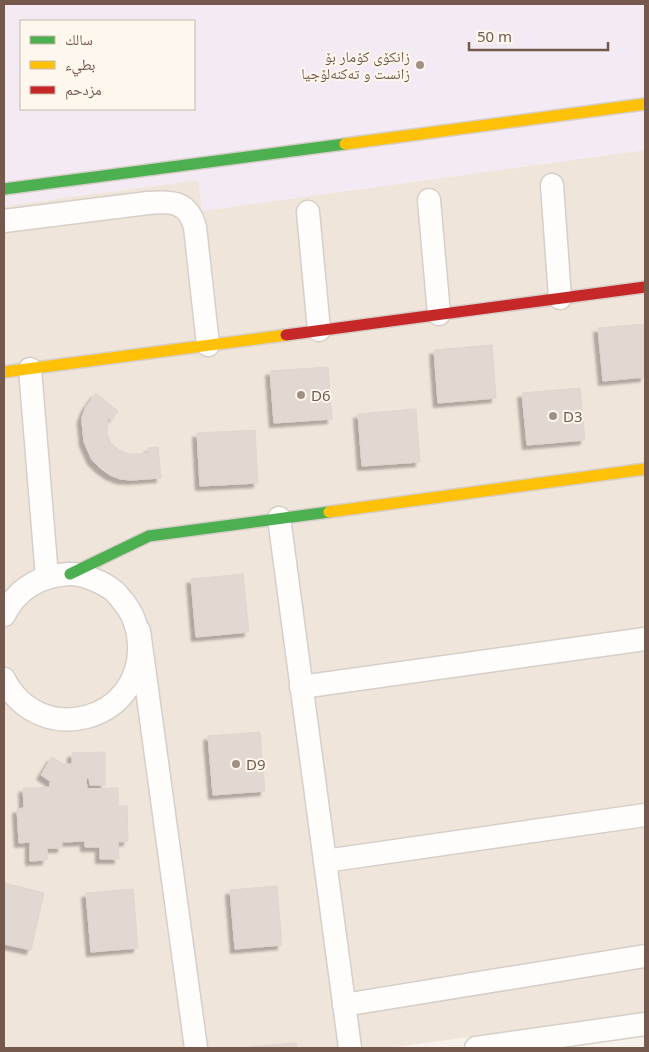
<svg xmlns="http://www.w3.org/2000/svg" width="649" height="1052" font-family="'Noto Sans','Noto Naskh Arabic',sans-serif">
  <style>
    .residential { fill: #f0e5da }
    .education { fill: #f3eaf3; fill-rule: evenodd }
    .building { fill: #e1d8d1; stroke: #e0d5ce; filter: url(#shadow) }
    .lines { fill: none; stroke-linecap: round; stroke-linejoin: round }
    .street-casing { stroke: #d6cec8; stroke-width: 25 }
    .fast-casing { stroke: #d6cec8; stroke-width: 14 }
    .slow-casing { stroke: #d6cec8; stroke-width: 14 }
    .jam-casing { stroke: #d6cec8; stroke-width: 14 }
    .street { stroke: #fefdfc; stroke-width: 22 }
    .fast { stroke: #4caf50; stroke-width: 11 }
    .slow { stroke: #ffc107; stroke-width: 11 }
    .jam { stroke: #c62828; stroke-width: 11 }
    .poi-dot { fill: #a28f84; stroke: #fef7ee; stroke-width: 2 }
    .labels { text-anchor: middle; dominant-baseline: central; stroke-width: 4; stroke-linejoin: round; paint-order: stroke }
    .poi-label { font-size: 15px; fill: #75594c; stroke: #fef7ee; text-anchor: start }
  </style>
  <defs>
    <filter id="shadow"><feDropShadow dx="-4.5" dy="4.5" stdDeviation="1" flood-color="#0004"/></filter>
  </defs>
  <rect width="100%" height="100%" fill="#f7f2ec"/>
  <polygon class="residential" points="645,150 645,1013 388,1048 4,1048 4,206 199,180 202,211"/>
  <path class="education" d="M4,4H645V150L202,211L198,180L4,206ZM21,21H194V109H21Z"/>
  <g class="building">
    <polygon points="645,324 645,377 603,381 598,328"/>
    <polygon points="492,345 496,398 438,403 434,350"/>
    <polygon points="328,367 332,419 274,423 270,371"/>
    <polygon points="580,388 585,440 527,445 522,393"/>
    <polygon points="96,393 118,411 111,420 108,418 107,433 111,443 119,450 129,454 148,453 148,448 158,447 161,478 131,480 120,479 110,475 100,468 92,460 84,442 82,422 82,417 86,407"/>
    <polygon points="416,409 420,462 362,466 358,414"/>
    <polygon points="255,430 258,483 200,486 197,433"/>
    <polygon points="243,574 249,632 196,637 191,579"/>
    <polygon points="260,732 265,791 213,795 208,736"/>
    <polygon points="105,752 105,785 90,785 89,778 86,778 87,789 118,788 118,806 127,806 128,841 118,842 119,859 100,859 100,847 85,847 85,841 62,842 62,848 47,848 47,860 30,861 30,842 19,843 17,809 24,808 23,788 50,787 50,781 41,775 52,757 63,764 72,764 72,753"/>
    <polygon points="4,883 44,893 31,950 4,944"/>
    <polygon points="277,886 282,945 235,949 230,890"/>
    <polygon points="133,889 138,948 91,952 86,893"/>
    <polygon points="296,1043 297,1048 249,1048 249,1047"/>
  </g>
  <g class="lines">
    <g class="street-casing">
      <g id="street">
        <polyline points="552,185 560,298"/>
        <polyline points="429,200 439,314"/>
        <polyline points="308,212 319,330"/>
        <path d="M4,221L148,203C171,201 188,201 195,227L208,345"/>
        <polyline points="30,369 47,577"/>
        <polyline points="279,518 350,1048"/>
        <path d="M4,615C17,589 39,576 68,574C81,573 103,582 114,591C116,593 119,596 121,599C133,612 138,626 139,644C143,722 39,749 4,679"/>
        <polyline points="139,631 196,1048"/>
        <polyline points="301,687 645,639"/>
        <polyline points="325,861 645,815"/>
        <polyline points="344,1005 645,956"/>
        <polyline points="476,1048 645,1024"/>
      </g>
    </g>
    <g class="fast-casing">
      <g id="fast">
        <polyline points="4,189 345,144"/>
        <polyline points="70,574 149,536 329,512"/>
      </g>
    </g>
    <g class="slow-casing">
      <g id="slow">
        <polyline points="345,144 645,104"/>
        <polyline points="4,372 286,335"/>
        <polyline points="329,512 645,469"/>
      </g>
    </g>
    <g class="jam-casing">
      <polyline id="jam" points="286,335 645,287"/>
    </g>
    <use href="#street" class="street"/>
    <use href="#fast" class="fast"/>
    <use href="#slow" class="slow"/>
    <use href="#jam" class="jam"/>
  </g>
  <g class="poi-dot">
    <circle cx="420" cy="65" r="5"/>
    <circle cx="301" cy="395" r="5"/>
    <circle cx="553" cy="416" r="5"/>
    <circle cx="236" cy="764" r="5"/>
  </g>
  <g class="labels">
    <g class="poi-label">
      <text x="410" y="56" text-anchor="end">زانکۆی کۆمار بۆ<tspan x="410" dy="17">زانست و تەکنەلۆجیا</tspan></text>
      <text x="311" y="395">D6</text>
      <text x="563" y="416">D3</text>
      <text x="246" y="764">D9</text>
    </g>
  </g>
  <rect width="649" height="1052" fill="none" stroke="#75594c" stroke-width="10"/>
  <rect x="20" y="20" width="175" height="90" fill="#fef7ee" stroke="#c7b8ad"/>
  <rect x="30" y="36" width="25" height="8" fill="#4caf50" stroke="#c7b8ad"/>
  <text x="65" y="45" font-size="15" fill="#75594c">سالك</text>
  <rect x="30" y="61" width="25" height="8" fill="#ffc107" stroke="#c7b8ad"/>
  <text x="65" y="70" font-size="15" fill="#75594c">بطيء</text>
  <rect x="30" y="86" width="25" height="8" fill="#c62828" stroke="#c7b8ad"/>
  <text x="65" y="95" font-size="15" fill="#75594c">مزدحم</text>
  <path d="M469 42v8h139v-8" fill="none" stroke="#75594c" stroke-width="2.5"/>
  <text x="477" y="42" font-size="15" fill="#75594c" stroke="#fef7ee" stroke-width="4" paint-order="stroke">50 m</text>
</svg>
